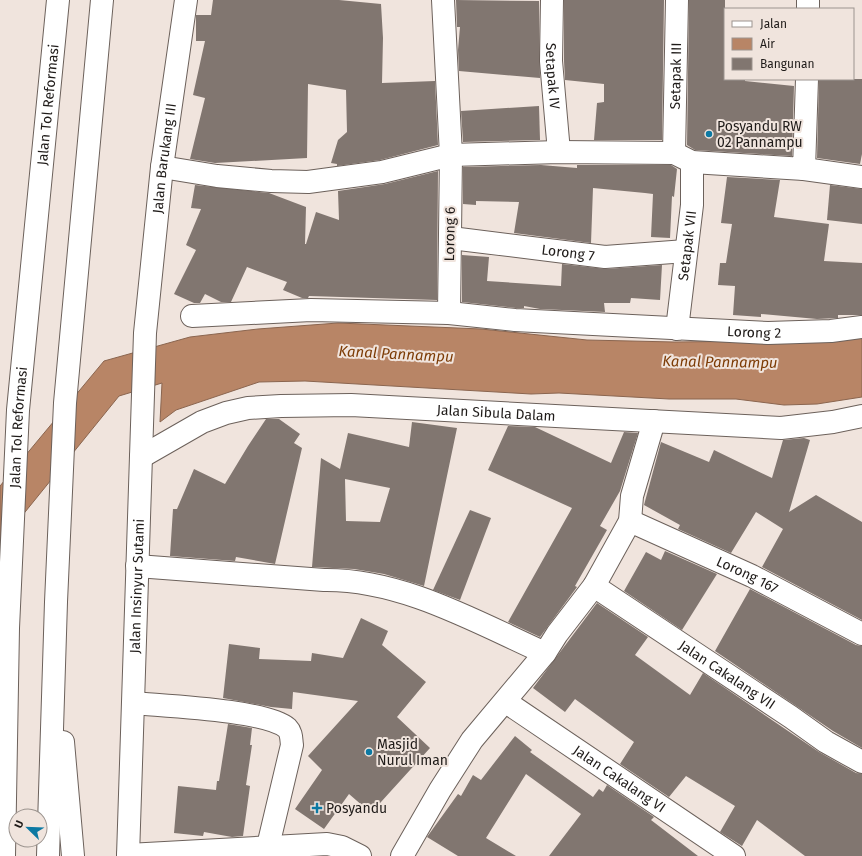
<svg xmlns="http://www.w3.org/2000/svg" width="862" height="856" font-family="'Fira Sans',sans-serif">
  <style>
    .water { fill: #b88566; stroke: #8a654f }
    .building { fill: #817670; fill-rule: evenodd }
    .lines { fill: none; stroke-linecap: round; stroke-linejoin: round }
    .minor-casing { stroke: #6c615b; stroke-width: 24 }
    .motorway-casing { stroke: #6c615b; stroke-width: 24 }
    .minor { stroke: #fff; stroke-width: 22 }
    .motorway { stroke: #fff; stroke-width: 22 }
    .poi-dot { fill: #0c79a3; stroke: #f0e4dd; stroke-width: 1.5 }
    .labels { text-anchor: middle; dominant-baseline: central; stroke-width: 4; stroke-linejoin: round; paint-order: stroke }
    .street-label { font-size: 14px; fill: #1f1b19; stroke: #f0e4dd }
    .poi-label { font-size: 14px; fill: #1f1b19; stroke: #f0e4dd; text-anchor: start }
    .water-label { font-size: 15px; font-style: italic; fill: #7d3c06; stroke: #f0e4dd }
  </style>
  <rect width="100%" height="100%" fill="#f0e4dd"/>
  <polygon class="water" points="338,323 481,329 587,340 674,342 769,341 862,333 862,397 817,404 784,405 736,399 669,399 559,393 531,394 305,381 259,382 176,410 160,422 162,383 119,396 0,543 0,486 104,361 190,337 258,329"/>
  <g class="building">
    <polygon points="213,0 339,0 381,4 383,38 382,83 435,81 438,145 380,160 337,166 337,164 331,163 338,140 347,132 346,90 308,84 307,158 215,163 190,159 205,98 193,95 205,41 196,41 196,15 211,15"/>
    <polygon points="456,0 539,1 540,78 459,71 458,50 460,27 457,27"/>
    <polygon points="564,0 664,0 662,140 594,140 597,103 604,102 604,84 565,80 564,61"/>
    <polygon points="689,0 725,0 725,79 745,79 745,81 794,86 792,156 695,150 687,145"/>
    <polygon points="819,79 862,79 862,154 860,164 817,158"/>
    <polygon points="539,106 540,140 463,142 461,111"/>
    <polygon points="541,165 577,168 577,165 671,165 677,169 674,197 672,196 670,238 651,237 653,194 645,193 593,188 591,243 514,233 519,202 476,201 476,205 463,204 463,167"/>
    <polygon points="438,171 437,300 309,296 308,298 302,298 283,290 287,282 247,267 231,302 221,302 205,294 200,303 194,303 174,294 196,250 186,245 201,209 191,208 195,185 269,193 306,207 305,244 306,244 316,212 339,220 338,191 385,184"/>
    <polygon points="727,177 780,180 774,217 829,224 824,261 862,263 862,315 838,315 838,318 817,319 761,314 761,317 733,315 735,286 718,285 720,263 726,263 732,224 721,223"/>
    <polygon points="830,185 862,189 862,224 827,220"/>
    <polygon points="462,255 489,257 487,281 561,286 562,264 606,269 662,265 660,300 631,298 630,303 604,303 605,312 540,309 524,306 524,308 516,308 462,302"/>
    <polygon points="266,419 279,419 300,434 294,443 302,448 275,564 236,557 235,561 170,556 173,509 177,509 194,469 225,484 248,446"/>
    <path d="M412,422L457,428L424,586L384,574L354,569L312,567L321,458L340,469L348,433L409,447ZM345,479L390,488L380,522L346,521Z"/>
    <polygon points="508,426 535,427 611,463 624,432 638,433 620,491 600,526 607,530 575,586 577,587 540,637 508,622 572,508 488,470"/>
    <polygon points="804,438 810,440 789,512 816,495 862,522 862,620 762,567 783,529 756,512 731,553 678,529 680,525 644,505 661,442 709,462 714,450 772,478 783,440"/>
    <polygon points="470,510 491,518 460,600 433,590"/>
    <polygon points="665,551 717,574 682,630 624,591 646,552 661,560"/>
    <polygon points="750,589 856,645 862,646 862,748 833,731 715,651"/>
    <polygon points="597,603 648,637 635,655 690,695 703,673 819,752 856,773 862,774 862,856 805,856 757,820 742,846 720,832 735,806 686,776 669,797 620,764 634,742 575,699 565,712 533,688"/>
    <polygon points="361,618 388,631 382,645 426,682 397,717 430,748 371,813 349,794 324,829 295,809 322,770 308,756 358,701 293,692 292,709 271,707 223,698 229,644 260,648 259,659 311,661 312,653 343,658"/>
    <polygon points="228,724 252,728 250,745 252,745 246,785 250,786 243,836 232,837 204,832 203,836 174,833 178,786 216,790 217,781 219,781"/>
    <polygon points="515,736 532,750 530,752 593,797 599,789 603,792 607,785 654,817 651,820 698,856 549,856 581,814 526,774 486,838 516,856 458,856 427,837 458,794 461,796 473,775 481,780"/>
  </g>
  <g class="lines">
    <g class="minor-casing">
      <g id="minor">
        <polyline points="443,0 451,155 449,313"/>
        <path id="s1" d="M552,0L551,61L559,152"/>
        <polyline points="808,9 808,0"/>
        <path id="s2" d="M674,153L677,0"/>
        <polyline points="162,167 217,176 271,181 308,182 382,172 451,155 559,152 674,153 692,162 804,169 807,79"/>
        <polyline points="804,169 862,177"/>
        <path id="s3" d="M451,238L605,257L686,251"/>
        <path id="s4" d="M192,316L311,310L449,313L515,320L768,333L831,331L862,327"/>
        <path id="s5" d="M677,329L692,205V162"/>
        <path id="s6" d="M141,457L202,422L226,413L248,408L281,406L351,405L781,428L833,422L862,416"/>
        <path id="s7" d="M630,521L752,576L862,634"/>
        <path d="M137,566L324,580C402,579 476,622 545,653"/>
        <path id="s8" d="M594,586L791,717L826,742L862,762"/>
        <path id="s9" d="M506,702L734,856"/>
        <path d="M134,703C165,706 266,710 287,728C292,733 291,739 292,745L268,846"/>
        <polyline points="128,855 327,844 342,847 360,856"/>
        <path id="s10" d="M128,856L145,333L162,167L186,0"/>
        <polyline points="402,856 440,790 472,740 545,653 557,634 594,586 630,521 632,496 654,421"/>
      </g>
    </g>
    <g class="motorway-casing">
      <g id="motorway">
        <polyline points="63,742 73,856"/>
        <path id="s11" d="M4,856L8,628L18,410L58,0"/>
        <polyline points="48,856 56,602 65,403 102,0"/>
      </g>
    </g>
    <use href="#minor" class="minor"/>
    <use href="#motorway" class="motorway"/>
  </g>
  <g class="poi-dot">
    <circle cx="709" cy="134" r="4"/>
    <circle cx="369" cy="752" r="4"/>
    <path d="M315 802h4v4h4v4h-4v4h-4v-4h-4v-4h4z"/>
  </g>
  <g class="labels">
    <g class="street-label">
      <text stroke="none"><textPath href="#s1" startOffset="76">Setapak IV</textPath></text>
      <text stroke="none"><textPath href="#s2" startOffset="77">Setapak III</textPath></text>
      <text stroke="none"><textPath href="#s11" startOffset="753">Jalan Tol Reformasi</textPath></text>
      <text stroke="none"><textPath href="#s10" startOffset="699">Jalan Barukang III</textPath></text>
      <text transform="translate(450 234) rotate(-89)">Lorong 6</text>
      <text stroke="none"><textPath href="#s5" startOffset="84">Setapak VII</textPath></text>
      <text stroke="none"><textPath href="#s3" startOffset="118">Lorong 7</textPath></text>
      <text stroke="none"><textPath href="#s4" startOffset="563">Lorong 2</textPath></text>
      <text stroke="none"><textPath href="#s6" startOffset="367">Jalan Sibula Dalam</textPath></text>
      <text stroke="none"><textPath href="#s11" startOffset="429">Jalan Tol Reformasi</textPath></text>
      <text stroke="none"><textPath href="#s7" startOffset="129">Lorong 167</textPath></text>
      <text stroke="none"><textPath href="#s10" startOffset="270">Jalan Insinyur Sutami</textPath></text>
      <text stroke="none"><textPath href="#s8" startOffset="160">Jalan Cakalang VII</textPath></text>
      <text stroke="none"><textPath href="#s9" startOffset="137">Jalan Cakalang VI</textPath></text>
    </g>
    <g class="poi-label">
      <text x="717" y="126">Posyandu RW<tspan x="717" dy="16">02 Pannampu</tspan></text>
      <text x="377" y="744">Masjid<tspan x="377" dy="16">Nurul Iman</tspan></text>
      <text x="326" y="808">Posyandu</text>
    </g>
    <g class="water-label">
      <text transform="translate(396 354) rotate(3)">Kanal Pannampu</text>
      <text transform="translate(720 362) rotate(1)">Kanal Pannampu</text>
    </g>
  </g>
  <rect x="724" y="8" width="130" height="72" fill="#f0e4dd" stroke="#9c948f"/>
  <rect x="732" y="21" width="20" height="6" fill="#ffffff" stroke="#9c948f"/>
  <text x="760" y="28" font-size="12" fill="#1f1b19">Jalan</text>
  <rect x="732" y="38" width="20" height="12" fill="#b88566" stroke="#9c948f"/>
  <text x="760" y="48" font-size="12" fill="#1f1b19">Air</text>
  <rect x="732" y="58" width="20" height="12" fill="#817670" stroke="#9c948f"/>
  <text x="760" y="68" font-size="12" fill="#1f1b19">Bangunan</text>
  <g transform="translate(28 828) rotate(293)"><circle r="19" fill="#f0e4dd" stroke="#9c948f"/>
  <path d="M0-3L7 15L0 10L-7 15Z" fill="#0c79a3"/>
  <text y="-6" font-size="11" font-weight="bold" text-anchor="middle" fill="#1f1b19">U</text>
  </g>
</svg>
